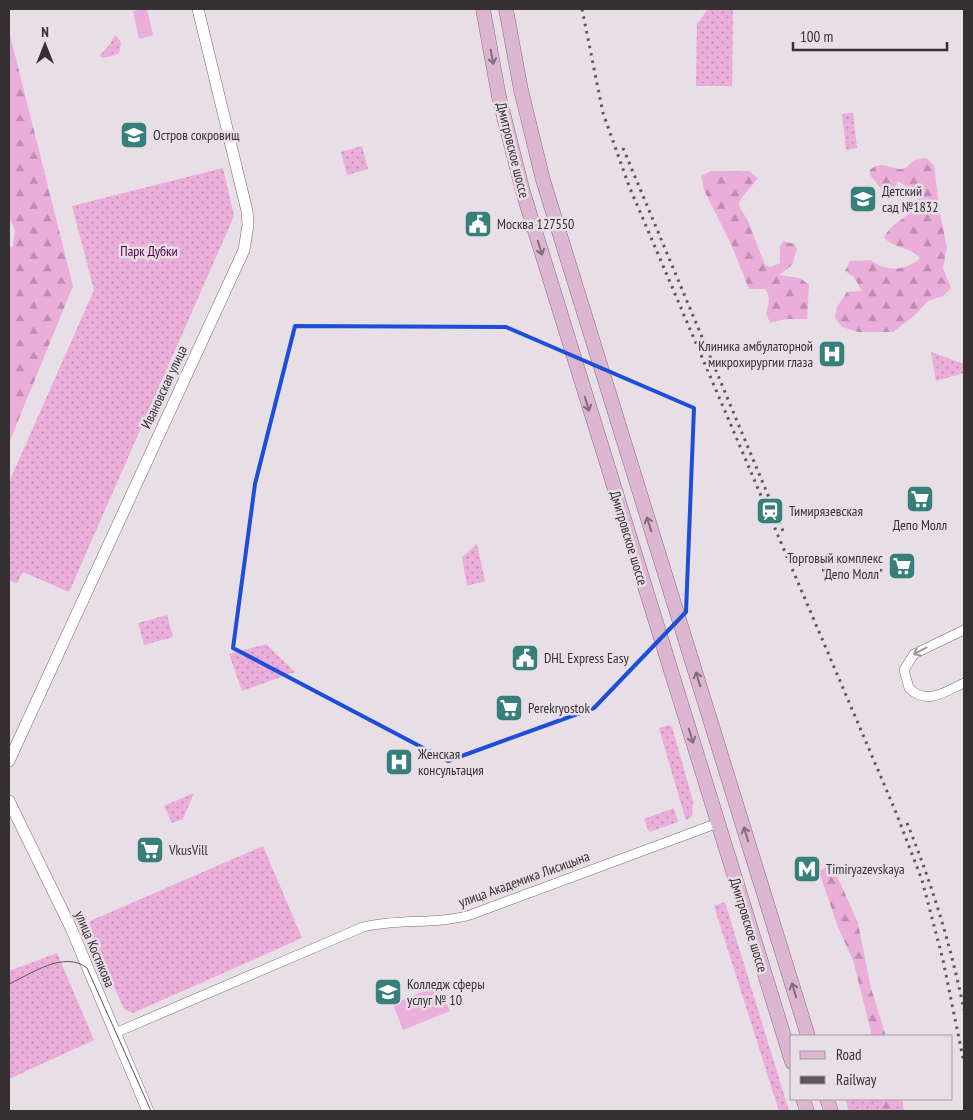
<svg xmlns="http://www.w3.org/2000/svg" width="973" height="1120" font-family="'PT Sans Narrow',sans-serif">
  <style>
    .grass { fill: url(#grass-dots) }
    .forest { fill: url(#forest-firs) }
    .garden { fill: #ebadda }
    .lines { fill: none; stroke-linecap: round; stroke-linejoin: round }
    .minor-casing { stroke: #736a70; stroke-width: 10 }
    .tertiary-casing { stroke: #736a70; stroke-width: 12 }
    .primary-casing { stroke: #926786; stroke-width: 15 }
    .minor { stroke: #fff; stroke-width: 9 }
    .tertiary { stroke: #fff; stroke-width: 11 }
    .primary { stroke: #dcb5d1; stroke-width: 14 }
    .tram { stroke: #5c5659; stroke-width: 1 }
    .rail { stroke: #5c5659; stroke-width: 3; stroke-dasharray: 2.5 5; stroke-linecap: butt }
    .oneway { stroke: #806c7a }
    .oneway2 { stroke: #9a9899 }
    .marked { fill: none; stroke: #1d4ed8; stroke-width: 4; stroke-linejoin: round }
    .labels { text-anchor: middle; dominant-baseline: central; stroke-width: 5; stroke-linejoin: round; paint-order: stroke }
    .poi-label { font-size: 14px; fill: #353133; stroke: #e8dee5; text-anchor: start }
    .street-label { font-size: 14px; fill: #353133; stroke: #e8dee5 }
    .park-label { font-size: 14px; fill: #4f0042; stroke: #e8dee5 }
  </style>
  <defs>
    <pattern id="grass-dots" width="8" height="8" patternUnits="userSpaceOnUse" patternTransform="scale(1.25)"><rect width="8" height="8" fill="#ebadda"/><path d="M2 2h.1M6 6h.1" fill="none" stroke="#bf8db1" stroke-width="1.8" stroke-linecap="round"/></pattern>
    <pattern id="forest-firs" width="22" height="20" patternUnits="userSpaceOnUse" patternTransform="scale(1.25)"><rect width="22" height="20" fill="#ebadda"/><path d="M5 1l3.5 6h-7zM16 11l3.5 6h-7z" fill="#bf8db1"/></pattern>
  </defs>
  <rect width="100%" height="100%" fill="#e8dee5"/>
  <g class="grass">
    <polygon points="708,9 733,9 732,86 696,86 697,24"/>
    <polygon points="115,35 121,42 119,54 103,58 99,56 108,47"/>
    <polygon points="853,113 857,148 846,150 842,114"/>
    <polygon points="362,146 368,169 347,175 341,152"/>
    <polygon points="223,168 234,216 69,592 23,572 17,583 9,580 9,482 94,290 72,206"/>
    <polygon points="931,352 964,364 964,373 936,381"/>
    <polygon points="477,544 485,581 467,586 462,557"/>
    <polygon points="167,615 173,637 144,645 138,623"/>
    <polygon points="266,644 295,672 242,691 229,654"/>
    <polygon points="669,725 672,727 693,801 692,816 686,821 659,728"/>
    <polygon points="194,793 183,819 172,823 164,806"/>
    <polygon points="674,808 678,822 649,832 644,819"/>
    <polygon points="263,846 302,938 133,1013 124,1009 87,927 90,921"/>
    <polygon points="725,902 789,1111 779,1111 714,906"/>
    <polygon points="57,953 94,1040 9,1079 9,971"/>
    <polygon points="845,1099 902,1099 904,1111 849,1111"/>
  </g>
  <g class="forest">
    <polygon points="9,31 73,286 9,443 9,247 13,246 15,230 9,217"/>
    <path d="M926,158L934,165L940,214L947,247L943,268L951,288L943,296L928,301L915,315L893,332H858L842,327L835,318L837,307L847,292L862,291L854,277L845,271L850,261L871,260C884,272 908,271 920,258C911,247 895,249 884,238C891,220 917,217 918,195L898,181L893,196H887L870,175V170C881,160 888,168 900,169C907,170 909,163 914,161C917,159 922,159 926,158Z"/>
    <path d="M711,171H749L758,178L740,200L739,206L748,221L765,265L770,267L780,263V247L783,241L794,244L797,249L792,265L779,275L800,278L809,285L807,319H786L770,323L766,313C769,304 771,297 765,289H749L731,244L704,190L701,176Z"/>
    <polygon points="826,867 834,869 858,923 871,988 886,1036 872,1036 853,960 838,927 819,872"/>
    <polygon points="882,1099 896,1099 897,1111 882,1111"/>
  </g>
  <g class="garden">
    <polygon points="147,9 153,35 139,39 133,11"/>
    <polygon points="439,985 450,1011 403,1030 393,1004"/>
  </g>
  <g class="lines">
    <g class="minor-casing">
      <g id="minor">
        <path d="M964,630L914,654L904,670L909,688C927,706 946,691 964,683"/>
        <path d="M115,1033L363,927C398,918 435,925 470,915L718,823"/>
      </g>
    </g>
    <g class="tertiary-casing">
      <g id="tertiary">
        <polyline points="9,761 244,250 248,225 247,211 198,9"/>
        <polyline points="9,801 71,928 148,1111"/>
      </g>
    </g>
    <g class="primary-casing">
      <g id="primary">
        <polyline points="483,9 499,97 523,192 792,1062"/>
        <polyline points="506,9 521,90 543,180 808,1036"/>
        <polyline points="803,1099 807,1111"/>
        <polyline points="827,1099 831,1111"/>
      </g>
    </g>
    <use href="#minor" class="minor"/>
    <use href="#tertiary" class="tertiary"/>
    <use href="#primary" class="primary"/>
    <path class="tram" d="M9,984C31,974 64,950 87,968L151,1111"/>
    <g class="rail">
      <polyline points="582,9 603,113 629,186 895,810 922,880 943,960 964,1063"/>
      <polyline points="623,148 783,531"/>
      <path d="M907,823C932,884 951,946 964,1010"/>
    </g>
  </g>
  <defs><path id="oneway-shaft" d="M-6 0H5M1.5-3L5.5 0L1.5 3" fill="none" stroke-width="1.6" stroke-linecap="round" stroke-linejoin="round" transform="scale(1.25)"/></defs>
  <g class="oneway">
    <use href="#oneway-shaft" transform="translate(492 57) rotate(79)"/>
    <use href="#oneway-shaft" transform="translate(540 248) rotate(73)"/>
    <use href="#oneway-shaft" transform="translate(587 404) rotate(73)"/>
    <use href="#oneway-shaft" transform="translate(649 524) rotate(-108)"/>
    <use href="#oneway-shaft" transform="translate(698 679) rotate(-107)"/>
    <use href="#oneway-shaft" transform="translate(691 736) rotate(73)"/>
    <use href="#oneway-shaft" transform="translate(746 834) rotate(-107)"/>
    <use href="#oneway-shaft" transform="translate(794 990) rotate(-107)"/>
  </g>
  <use class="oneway2" href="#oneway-shaft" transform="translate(920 651) rotate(152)"/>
  <path class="marked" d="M295,326L506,327L694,408L686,612L594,708L448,761L233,648L255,484Z"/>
  <defs>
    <g id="school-square" transform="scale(1.4375)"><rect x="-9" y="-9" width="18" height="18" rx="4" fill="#377f7a" stroke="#e8dee5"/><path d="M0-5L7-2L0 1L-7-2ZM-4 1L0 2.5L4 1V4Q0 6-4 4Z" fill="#fff"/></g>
    <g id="civic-square" transform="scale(1.4375)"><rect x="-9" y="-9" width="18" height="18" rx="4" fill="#377f7a" stroke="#e8dee5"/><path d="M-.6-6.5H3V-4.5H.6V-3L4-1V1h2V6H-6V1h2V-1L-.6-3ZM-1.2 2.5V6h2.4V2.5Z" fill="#fff"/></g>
    <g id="hospital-square" transform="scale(1.4375)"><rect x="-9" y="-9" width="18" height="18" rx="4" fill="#377f7a" stroke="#e8dee5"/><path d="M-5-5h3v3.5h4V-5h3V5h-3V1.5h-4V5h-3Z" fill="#fff"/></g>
    <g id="supermarket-square" transform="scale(1.4375)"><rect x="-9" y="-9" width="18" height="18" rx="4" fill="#377f7a" stroke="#e8dee5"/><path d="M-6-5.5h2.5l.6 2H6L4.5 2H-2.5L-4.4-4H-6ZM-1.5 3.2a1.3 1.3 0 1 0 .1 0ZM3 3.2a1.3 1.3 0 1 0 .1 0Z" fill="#fff"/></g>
    <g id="station-square" transform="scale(1.4375)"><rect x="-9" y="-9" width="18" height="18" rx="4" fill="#377f7a" stroke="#e8dee5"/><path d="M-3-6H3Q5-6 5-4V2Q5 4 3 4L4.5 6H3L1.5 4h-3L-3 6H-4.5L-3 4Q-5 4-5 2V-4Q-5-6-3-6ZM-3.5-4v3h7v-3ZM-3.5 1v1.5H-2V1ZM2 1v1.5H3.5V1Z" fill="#fff"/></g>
    <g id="metro-square" transform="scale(1.4375)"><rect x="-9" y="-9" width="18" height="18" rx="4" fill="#377f7a" stroke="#e8dee5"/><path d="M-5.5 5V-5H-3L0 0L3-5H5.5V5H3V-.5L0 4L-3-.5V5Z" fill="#fff"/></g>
    <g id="university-square" transform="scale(1.4375)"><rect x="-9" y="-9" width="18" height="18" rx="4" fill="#377f7a" stroke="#e8dee5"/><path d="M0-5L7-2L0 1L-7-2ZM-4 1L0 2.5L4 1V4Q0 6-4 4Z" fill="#fff"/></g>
  </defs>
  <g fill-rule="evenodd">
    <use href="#school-square" x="134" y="135"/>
    <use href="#school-square" x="863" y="199"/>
    <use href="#civic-square" x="478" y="224"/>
    <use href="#hospital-square" x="832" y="354"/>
    <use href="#supermarket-square" x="920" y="499"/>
    <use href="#station-square" x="770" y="511"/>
    <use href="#supermarket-square" x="902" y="566"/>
    <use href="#civic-square" x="525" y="658"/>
    <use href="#supermarket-square" x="509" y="708"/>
    <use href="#hospital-square" x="399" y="762"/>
    <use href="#supermarket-square" x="150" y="850"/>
    <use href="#metro-square" x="807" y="869"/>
    <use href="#university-square" x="388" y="992"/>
  </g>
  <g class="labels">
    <g class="poi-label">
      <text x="153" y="135">Остров сокровищ</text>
      <text x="882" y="191">Детский<tspan x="882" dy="16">сад №1832</tspan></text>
      <text x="497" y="224">Москва 127550</text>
      <text x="813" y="346" text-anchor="end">Клиника амбулаторной<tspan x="813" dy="16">микрохирургии глаза</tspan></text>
      <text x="789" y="511">Тимирязевская</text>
      <text x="920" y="525" text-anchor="middle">Депо Молл</text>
      <text x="883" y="558" text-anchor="end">Торговый комплекс<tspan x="883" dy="16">"Депо Молл"</tspan></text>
      <text x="544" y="658">DHL Express Easy</text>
      <text x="528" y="708">Perekryostok</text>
      <text x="418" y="754">Женская<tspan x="418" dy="16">консультация</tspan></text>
      <text x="169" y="850">VkusVill</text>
      <text x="826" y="869">Timiryazevskaya</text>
      <text x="407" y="984">Колледж сферы<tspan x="407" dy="16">услуг № 10</tspan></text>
    </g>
    <g class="street-label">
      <text transform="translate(513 150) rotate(76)">Дмитровское шоссе</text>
      <text transform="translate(164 387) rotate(-65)">Ивановская улица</text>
      <text transform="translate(629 538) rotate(73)">Дмитровское шоссе</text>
      <text transform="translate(524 879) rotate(-20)">улица Академика Лисицына</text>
      <text transform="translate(749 925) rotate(73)">Дмитровское шоссе</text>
      <text transform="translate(95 949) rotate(67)">улица Костякова</text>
    </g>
    <g class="park-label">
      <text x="149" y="251">Парк Дубки</text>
    </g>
  </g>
  <rect width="973" height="1120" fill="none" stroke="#353133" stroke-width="20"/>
  <rect x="790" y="1035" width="162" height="65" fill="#e8dee5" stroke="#a0999e"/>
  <rect x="800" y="1051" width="25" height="8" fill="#dcb5d1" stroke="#a0999e"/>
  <text x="836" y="1060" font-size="15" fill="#353133">Road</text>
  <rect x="800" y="1076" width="25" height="8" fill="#5c5659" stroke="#a0999e"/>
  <text x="836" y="1085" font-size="15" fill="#353133">Railway</text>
  <g transform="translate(45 45)" stroke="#e8dee5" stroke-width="4" paint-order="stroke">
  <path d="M0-4L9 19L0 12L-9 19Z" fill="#353133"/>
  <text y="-8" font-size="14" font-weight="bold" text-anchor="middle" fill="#353133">N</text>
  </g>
  <path d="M793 42v8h154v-8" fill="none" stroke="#353133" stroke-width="2.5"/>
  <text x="800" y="42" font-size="15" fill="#353133" stroke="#e8dee5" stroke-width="4" paint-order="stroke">100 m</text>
</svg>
